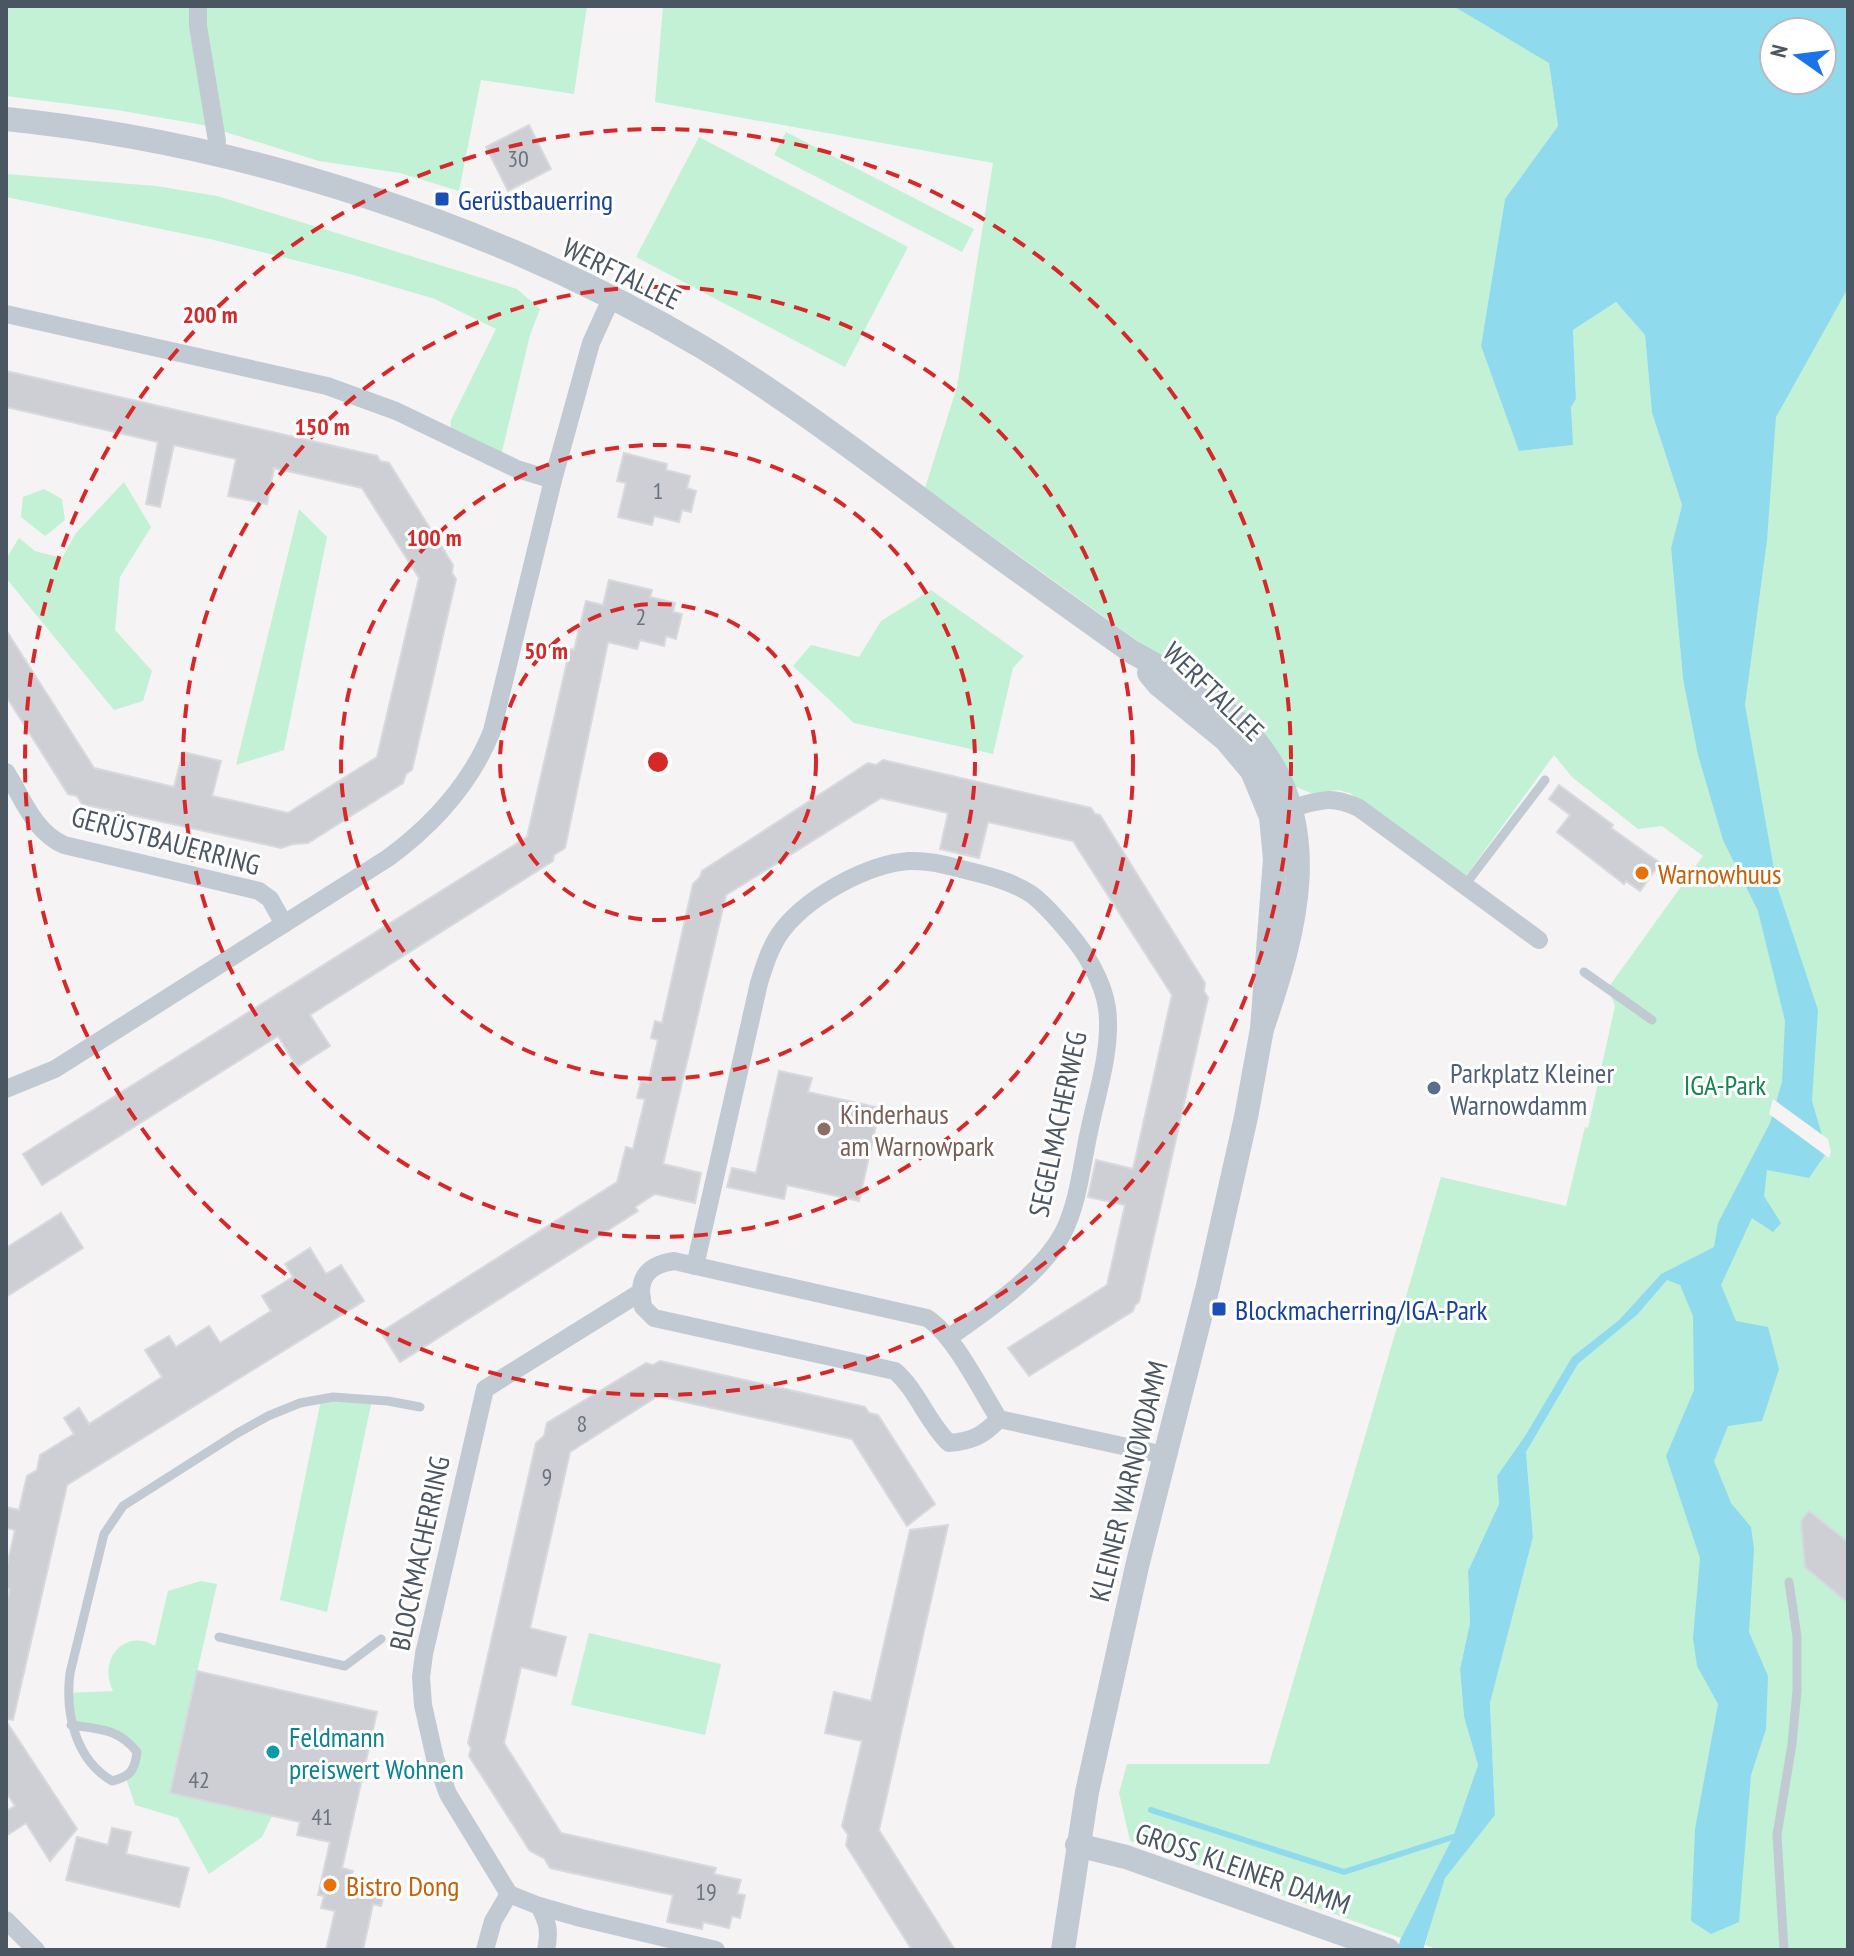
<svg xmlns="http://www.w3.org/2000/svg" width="1854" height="1956" font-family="'PT Sans Narrow',sans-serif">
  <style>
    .green { fill: #c3f1d5 }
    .water { fill: #90daee; fill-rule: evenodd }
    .pier { fill: #f5f3f3 }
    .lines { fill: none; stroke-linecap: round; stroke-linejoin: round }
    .stream { stroke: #90daee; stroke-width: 6 }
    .building { fill: #cdcfd5; stroke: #d7d9de; stroke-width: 2 }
    .service { stroke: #c1cad2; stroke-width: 9 }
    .minor { stroke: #c1cad2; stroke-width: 18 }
    .tertiary { stroke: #c1cad2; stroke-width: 24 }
    .ring { fill: none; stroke: #d62828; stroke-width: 4; stroke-dasharray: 14 10 }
    .transit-dot { fill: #1a4fb4; stroke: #fff; stroke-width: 3 }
    .food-dot { fill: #e8710a; stroke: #fff; stroke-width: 3 }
    .service-dot { fill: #5c6f8a; stroke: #fff; stroke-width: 3 }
    .education-dot { fill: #8d6e63; stroke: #fff; stroke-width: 3 }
    .culture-dot { fill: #0f9aa8; stroke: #fff; stroke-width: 3 }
    .labels { text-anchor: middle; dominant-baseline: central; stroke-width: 6; stroke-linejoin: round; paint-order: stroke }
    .number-label { font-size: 24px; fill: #6b747e }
    .transit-label { font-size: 28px; fill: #164399; stroke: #fff; text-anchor: start }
    .street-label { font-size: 28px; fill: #4a5661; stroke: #fff }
    .food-label { font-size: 28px; fill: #c56008; stroke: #fff; text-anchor: start }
    .service-label { font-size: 28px; fill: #4e5e75; stroke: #fff; text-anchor: start }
    .park-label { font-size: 28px; fill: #17864f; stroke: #fff }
    .education-label { font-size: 28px; fill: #785e54; stroke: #fff; text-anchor: start }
    .culture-label { font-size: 28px; fill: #0d838f; stroke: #fff; text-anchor: start }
    .centre { fill: #d62828; stroke: #fff; stroke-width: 4 }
    .ring-label { font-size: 24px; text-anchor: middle; font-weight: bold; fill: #d62828; stroke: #fff; stroke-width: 6; stroke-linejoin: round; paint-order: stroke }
  </style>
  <rect width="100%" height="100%" fill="#f5f3f3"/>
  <g class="green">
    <polygon points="6,6 587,6 574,94 481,80 459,191 400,173 319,161 203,125 117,110 6,96"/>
    <polygon points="663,6 1453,6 1549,62 1558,126 1505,199 1481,346 1520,451 1572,445 1571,406 1576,399 1573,330 1616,302 1645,335 1652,413 1682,505 1671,548 1683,679 1690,712 1720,710 1729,329 1848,155 1848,1950 1440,1950 1425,1945 1444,1878 1495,1815 1490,1703 1533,1537 1526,1452 1578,1364 1638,1314 1667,1280 1680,1284 1685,1293 1689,1260 1661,1274 1619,1320 1572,1357 1525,1436 1497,1476 1499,1504 1468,1571 1470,1623 1460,1669 1464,1717 1478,1765 1453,1837 1401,1938 1130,1841 1119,1793 1127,1764 1269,1764 1441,1177 1566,1206 1585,1127 1588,1128 1615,1006 1608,988 1703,856 1662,826 1638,829 1572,777 1554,755 1466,876 1350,793 1338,790 1311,793 1296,787 1253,727 1217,698 925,488 957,387 993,163 655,102"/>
    <polygon points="786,132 974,229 962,252 774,155"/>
    <polygon points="699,137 908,247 845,367 636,257"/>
    <polygon points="6,174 156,186 217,196 517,289 540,309 530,335 500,460 450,436 451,420 496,329 435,299 350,274 214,240 6,197"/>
    <polygon points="124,482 151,527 120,577 115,630 152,671 143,701 114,710 6,578 6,559 19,538 35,551 62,558 76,533"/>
    <polygon points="44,489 62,499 65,520 45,536 21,517 23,497"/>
    <polygon points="299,509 327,537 284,750 236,765"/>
    <polygon points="931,590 1024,656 1013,668 993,754 854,723 793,666 811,645 859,657 881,621"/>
    <polygon points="321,1400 372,1400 327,1612 280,1600"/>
    <path d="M201,1581L217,1584L170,1792L272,1816L262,1837L209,1874L178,1818L135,1805L126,1778L137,1751L126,1738L71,1725L67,1693L113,1691C97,1657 127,1628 155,1646L168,1591Z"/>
    <polygon points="589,1633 721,1664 705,1735 571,1705"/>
  </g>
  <path class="water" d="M1453,6H1848V288L1776,417L1767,540L1745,705L1777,886L1818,1010L1812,1101L1827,1152L1809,1178L1767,1170L1764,1196L1781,1223L1773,1232L1752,1218L1721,1285L1736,1321L1768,1327L1779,1369L1762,1421L1728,1426L1714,1461L1731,1503L1751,1527L1754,1549L1749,1632L1768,1676L1766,1729L1751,1775L1739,1922L1711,1934L1691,1921L1695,1829L1718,1704L1697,1666L1693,1638L1700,1558L1666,1456L1694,1390L1693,1316L1680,1285L1667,1280L1638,1314L1578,1364L1526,1452L1533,1537L1490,1703L1495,1815L1445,1878L1423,1950H1397L1401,1938L1453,1837L1478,1765L1464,1717L1460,1669L1470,1623L1468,1571L1499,1504L1497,1476L1525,1436L1572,1357L1619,1320L1661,1274L1714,1247L1718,1223L1770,1123L1782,1082L1785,1021L1758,911L1723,840L1698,755L1683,679L1671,548L1682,505L1652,413L1645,335L1616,302L1573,330L1576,399L1571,407L1573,445L1519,451L1481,346L1505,199L1558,126L1549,63ZM1774,32H1822V80H1774Z"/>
  <polygon class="pier" points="1773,1099 1828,1139 1831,1152 1829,1158 1769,1114"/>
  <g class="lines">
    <polyline class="stream" points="1151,1810 1344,1872 1453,1837 1460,1840"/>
  </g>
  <g class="building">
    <polygon points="529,125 551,169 508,191 486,147"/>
    <polygon points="6,371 377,456 380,461 389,463 453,565 452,573 456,579 412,770 406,774 403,783 308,843 293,844 281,848 82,804 77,796 68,794 6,696 6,630 94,768 174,787 183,752 221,761 212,796 288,813 377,757 419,578 362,488 274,468 267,504 228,496 236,459 174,445 160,507 146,504 158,442 6,407"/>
    <polygon points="624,453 667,464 666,470 690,476 687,488 696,491 691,512 682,510 679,522 654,516 652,525 618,517 626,483 617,481"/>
    <polygon points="609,580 652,590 650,597 675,603 673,612 682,614 676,639 666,636 664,646 640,640 637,649 608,642 565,848 554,855 553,861 310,1015 330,1046 297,1067 278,1036 42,1185 23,1154 527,837 570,649 574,650 586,601 603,605"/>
    <polygon points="883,760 1091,808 1095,814 1100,815 1205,983 1204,991 1208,998 1139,1302 1135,1305 1133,1311 1029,1376 1008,1348 1107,1285 1125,1205 1088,1197 1096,1160 1133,1169 1172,995 1073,841 988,822 979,858 940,849 948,813 881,798 726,895 663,1164 701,1173 695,1203 655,1194 635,1207 638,1211 400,1362 381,1332 617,1182 626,1147 633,1149 645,1099 637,1098 641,1081 648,1083 658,1040 651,1038 655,1021 662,1023 693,884 700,877 702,871 868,763 876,765"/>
    <polygon points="1559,785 1613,825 1611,828 1660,863 1640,891 1626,881 1624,884 1557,832 1570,815 1549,799"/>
    <polygon points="779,1071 812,1078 808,1092 880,1108 859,1201 787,1185 784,1199 727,1187 732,1168 756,1173"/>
    <polygon points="61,1213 83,1248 6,1297 6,1248"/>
    <polygon points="310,1248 326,1274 341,1265 364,1301 67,1485 13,1720 6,1719 6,1606 10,1589 6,1588 6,1570 15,1530 6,1528 6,1507 19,1510 27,1476 37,1470 40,1455 74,1434 64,1418 79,1408 89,1424 162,1377 145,1350 169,1336 176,1347 209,1326 220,1343 271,1311 262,1296 293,1277 285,1264"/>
    <polygon points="660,1361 865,1407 869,1413 878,1415 935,1504 907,1526 852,1439 658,1396 570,1452 530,1628 566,1637 556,1676 521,1667 504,1743 561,1833 716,1868 714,1874 741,1880 737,1894 745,1895 740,1918 732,1916 729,1928 703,1922 702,1929 667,1922 673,1895 550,1868 544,1858 530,1851 469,1756 471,1748 468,1743 536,1443 544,1436 547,1423 646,1363 653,1365"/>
    <polygon points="1809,1511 1848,1542 1848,1603 1805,1567 1801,1521"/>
    <polygon points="948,1525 879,1830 955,1950 912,1950 846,1845 848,1835 842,1826 862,1741 825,1733 834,1692 871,1701 910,1530"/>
    <polygon points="197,1671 377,1712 342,1868 353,1871 351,1877 386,1885 381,1906 373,1904 363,1950 326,1950 335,1911 321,1908 324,1896 318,1895 330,1842 297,1835 300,1822 170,1793"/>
    <polygon points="6,1721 77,1829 50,1861 26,1823 6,1836 6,1811 15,1806 6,1792"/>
    <polygon points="112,1828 131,1832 126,1854 189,1868 179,1907 66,1880 77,1837 108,1845"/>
  </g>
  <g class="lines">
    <g class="service">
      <polyline points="1465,885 1545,780"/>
      <polyline points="1584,972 1652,1020"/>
      <polyline points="219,1637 345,1666 381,1639"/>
      <path d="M71,1725C99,1729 118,1728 137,1752C135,1770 130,1777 112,1781C75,1759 65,1713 70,1673L104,1534L123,1506L236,1434L268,1416L300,1403L333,1397L388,1401L420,1407"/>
      <polyline points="1784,1950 1777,1835 1792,1744 1797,1691 1797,1637 1789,1582"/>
    </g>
    <g class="minor">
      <polyline points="198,6 198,26 217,141 214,154"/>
      <polyline points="6,314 327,386 396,411 517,469 553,480"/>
      <path d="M6,772C23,798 33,831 64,845L259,891L270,899L284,924"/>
      <path d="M1292,808C1321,800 1331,795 1359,808L1539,940"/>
      <path d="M6,1089L55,1069L388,858C433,825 471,783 492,731L553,480L591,343L611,299"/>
      <path d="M695,1266L759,983C765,964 771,944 784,928C810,896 867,864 909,861C930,860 949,866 969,871C990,876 1013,882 1031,894C1046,905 1057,919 1069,933C1086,953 1103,981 1107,1008C1112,1047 1098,1090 1090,1127C1082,1161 1079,1202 1063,1233C1041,1275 986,1311 948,1338"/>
      <path d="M641,1292L643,1307L654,1318L895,1371C918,1391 927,1422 949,1443C972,1441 983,1436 999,1419"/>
      <path d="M539,1906C548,1922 550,1932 546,1950"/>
      <polyline points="6,1920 36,1950"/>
      <polyline points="485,1950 493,1921 509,1894"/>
      <path d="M716,1950L581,1918L539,1906L509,1894L448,1794L435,1758L423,1705L421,1677L424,1654L485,1389L641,1292C641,1272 655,1264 674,1261L927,1318C954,1335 981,1391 999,1419L1164,1455"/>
    </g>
    <g class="tertiary">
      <path d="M6,119C244,143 496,225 702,347C780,394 853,449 926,503C994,554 1063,603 1132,652C1174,675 1221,701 1252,737C1327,824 1295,932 1262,1029"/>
      <polyline points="1077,1845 1126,1857 1388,1950"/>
      <polyline points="1063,1950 1087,1792 1138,1562 1208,1286 1246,1117 1262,1029 1275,859 1271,817 1252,771 1226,740 1159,685 1149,673"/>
    </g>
  </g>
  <g class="ring">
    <circle cx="658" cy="762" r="158"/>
    <circle cx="658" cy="762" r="317"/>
    <circle cx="658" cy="762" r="475"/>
    <circle cx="658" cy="762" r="633"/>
  </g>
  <g class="transit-dot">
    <rect x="434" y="191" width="16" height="16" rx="4"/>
    <rect x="1211" y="1301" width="16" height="16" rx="4"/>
  </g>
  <g class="food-dot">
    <circle cx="1642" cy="873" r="8"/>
    <circle cx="330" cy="1885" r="8"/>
  </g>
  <circle class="service-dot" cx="1434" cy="1088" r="8"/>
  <circle class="education-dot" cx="824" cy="1129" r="8"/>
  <circle class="culture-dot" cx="273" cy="1752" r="8"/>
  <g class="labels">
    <g class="number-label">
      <text x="518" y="158">30</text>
      <text x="658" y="490">1</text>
      <text x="641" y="616">2</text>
      <text x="582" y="1423">8</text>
      <text x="547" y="1476">9</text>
      <text x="199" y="1779">42</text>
      <text x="322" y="1816">41</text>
      <text x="706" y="1891">19</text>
    </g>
    <g class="transit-label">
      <text x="458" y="199">Gerüstbauerring</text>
      <text x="1235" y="1309">Blockmacherring/IGA-Park</text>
    </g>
    <g class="street-label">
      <text transform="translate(622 273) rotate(26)">WERFTALLEE</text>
      <text transform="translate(1214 691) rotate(44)">WERFTALLEE</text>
      <text transform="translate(166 840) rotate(15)">GERÜSTBAUERRING</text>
      <text transform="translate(1057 1124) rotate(-78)">SEGELMACHERWEG</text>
      <text transform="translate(1128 1481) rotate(-76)">KLEINER WARNOWDAMM</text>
      <text transform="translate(419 1553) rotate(-78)">BLOCKMACHERRING</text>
      <text transform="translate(1243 1868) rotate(19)">GROSS KLEINER DAMM</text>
    </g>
    <g class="food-label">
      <text x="1658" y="873">Warnowhuus</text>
      <text x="346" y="1885">Bistro Dong</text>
    </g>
    <g class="service-label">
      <text x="1450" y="1072">Parkplatz Kleiner<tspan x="1450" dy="32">Warnowdamm</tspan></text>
    </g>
    <g class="park-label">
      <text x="1725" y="1084">IGA-Park</text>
    </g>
    <g class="education-label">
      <text x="840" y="1113">Kinderhaus<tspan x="840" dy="32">am Warnowpark</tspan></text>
    </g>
    <g class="culture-label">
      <text x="289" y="1736">Feldmann<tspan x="289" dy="32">preiswert Wohnen</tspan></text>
    </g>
  </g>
  <circle cx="658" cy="762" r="12" class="centre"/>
  <g class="ring-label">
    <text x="210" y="323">200 m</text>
    <text x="322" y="435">150 m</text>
    <text x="434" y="546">100 m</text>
    <text x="546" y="659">50 m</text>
  </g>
  <rect width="1854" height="1956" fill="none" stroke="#4a5661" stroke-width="16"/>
  <g transform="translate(1798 56) rotate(284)"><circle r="38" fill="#ffffff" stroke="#b7bbc0" stroke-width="2"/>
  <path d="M0-6L14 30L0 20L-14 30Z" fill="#1a73e8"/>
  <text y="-12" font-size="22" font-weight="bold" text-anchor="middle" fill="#4a5661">N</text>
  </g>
</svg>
